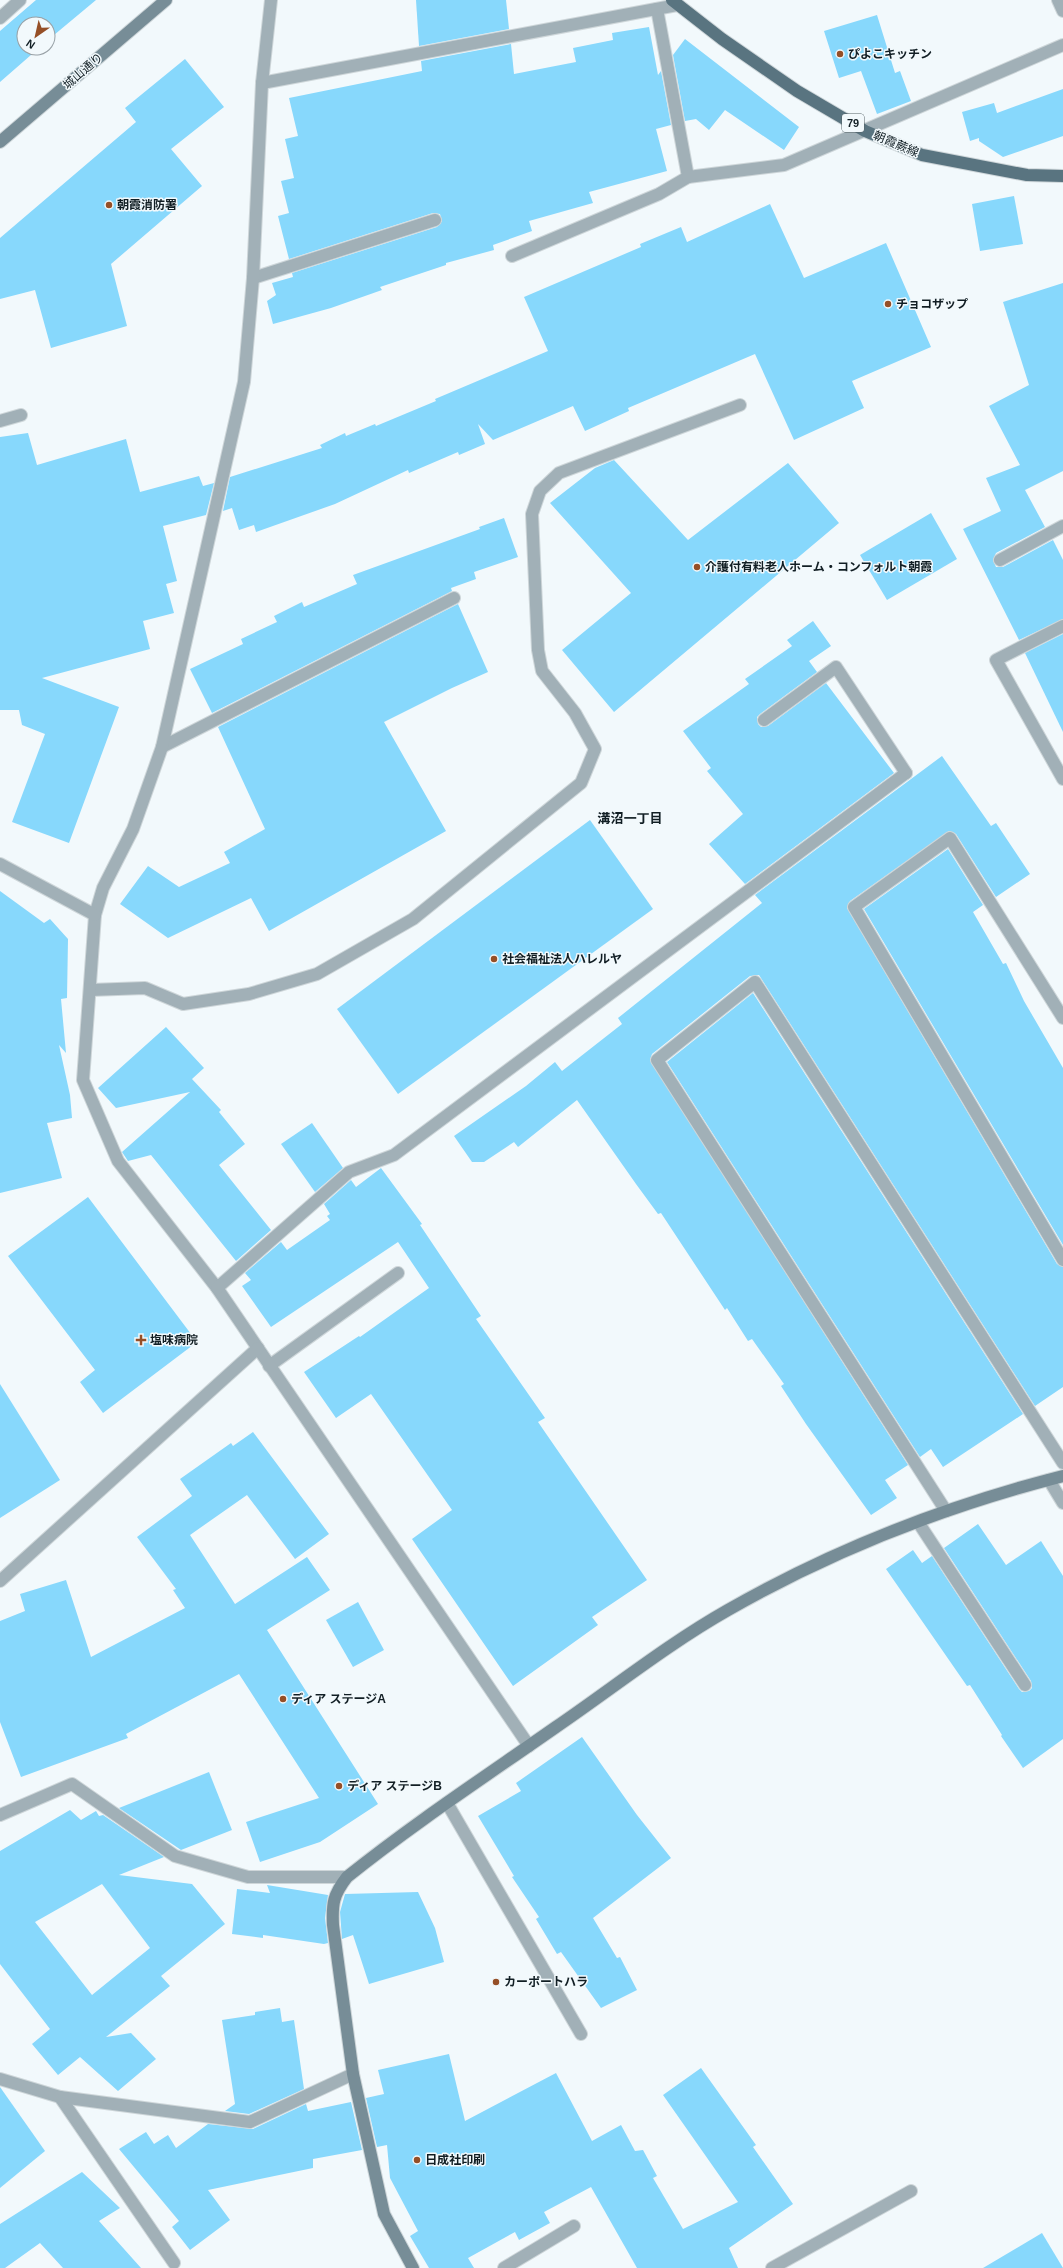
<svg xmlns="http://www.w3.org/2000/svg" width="1063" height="2268" font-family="Helvetica,'Noto Sans JP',sans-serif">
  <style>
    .building { fill: #87d8fc; fill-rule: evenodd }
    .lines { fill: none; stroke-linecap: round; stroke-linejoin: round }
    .lane-casing { stroke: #ced6d9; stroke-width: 14 }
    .street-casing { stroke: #ced6d9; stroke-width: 14 }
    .secondary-casing { stroke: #ced6d9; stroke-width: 14 }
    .primary-casing { stroke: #ced6d9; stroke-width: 14 }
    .lane { stroke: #a1b0b7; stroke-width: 12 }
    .street { stroke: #a1b0b7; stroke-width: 12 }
    .secondary { stroke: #778d97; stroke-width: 12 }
    .primary { stroke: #597480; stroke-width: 12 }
    .poi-dot { fill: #954f27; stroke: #f2f9fc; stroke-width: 1.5 }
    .labels { text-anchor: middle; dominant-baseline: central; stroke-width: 3; stroke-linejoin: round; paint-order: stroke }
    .shield { fill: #f2f9fc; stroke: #546065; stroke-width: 1 }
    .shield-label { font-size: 11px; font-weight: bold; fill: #111e24 }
    .poi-label { font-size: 12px; font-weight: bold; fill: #111e24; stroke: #f2f9fc; text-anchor: start }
    .street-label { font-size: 12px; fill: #111e24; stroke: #f2f9fc }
    .neighbourhood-label { font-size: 13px; font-weight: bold; fill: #111e24; stroke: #f2f9fc }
  </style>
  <rect width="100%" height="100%" fill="#f2f9fc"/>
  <g class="building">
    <polygon points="36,0 96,0 48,40 48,24 24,24 24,48 39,48 0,82 0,31"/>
    <polygon points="416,0 506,0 509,29 419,46"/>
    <polygon points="877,15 895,73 900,71 911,101 877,114 861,71 839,78 824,31"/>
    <polygon points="649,27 658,75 661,71 671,125 656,129 667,171 589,192 593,203 529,221 532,231 493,245 494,250 446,263 446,265 380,287 382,290 331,308 273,324 267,301 276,295 272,283 293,277 292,273 437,227 442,221 440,214 433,213 289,259 278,216 289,213 281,181 294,178 285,139 298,136 289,98 422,71 421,61 511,44 514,74 576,62 573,48 613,40 612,33"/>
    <polygon points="685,39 799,127 784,150 725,110 709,130 696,119 685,121 673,55"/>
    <polygon points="185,59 224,107 171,149 202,186 111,264 127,326 51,348 35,290 0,299 0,238 136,122 125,108"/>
    <polygon points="1063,89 1063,136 1003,157 979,141 979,138 970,141 962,112 994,103 997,113"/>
    <polygon points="1014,196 1023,244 980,251 972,204"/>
    <polygon points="770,204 804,278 886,243 931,347 852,381 864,408 794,440 755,354 628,408 629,411 585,431 573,406 493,440 478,424 485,444 459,455 458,452 409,473 408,470 335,504 256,532 254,525 239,530 232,508 223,511 230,477 322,448 320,445 345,433 346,436 375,424 376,426 436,401 435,399 548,351 524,297 641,247 640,244 681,227 687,242"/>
    <polygon points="1063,283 1063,471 1025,490 1045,527 996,553 993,560 996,567 1003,567 1053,540 1063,560 1063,619 1019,640 963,529 1001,511 986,478 1020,465 989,406 1029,385 1003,302"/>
    <polygon points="28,433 37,465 126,439 140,492 199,476 203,486 214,483 206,515 163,526 177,581 166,584 174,613 143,621 150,649 42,678 119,707 69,843 12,822 45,734 22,725 19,710 0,710 0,437"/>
    <polygon points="614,460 688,540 788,463 839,523 614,712 562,650 631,593 550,503 595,468"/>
    <polygon points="931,513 957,559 887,600 860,555"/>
    <polygon points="504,518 518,557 474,572 476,579 451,588 452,591 212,713 190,669 243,644 241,639 277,622 274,616 302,602 304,607 357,584 353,575 480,529 479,527"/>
    <polygon points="458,604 488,672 452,688 384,722 446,831 269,931 251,898 168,938 120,904 148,866 179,887 230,863 224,852 265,829 218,727"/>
    <polygon points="813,621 831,646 809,661 817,672 760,714 757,717 758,724 761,727 768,726 826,683 894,773 745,884 709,844 743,814 707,771 711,768 683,731 749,684 745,679 792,646 787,640"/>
    <polygon points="1063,634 1063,732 1025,653"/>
    <polygon points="942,756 991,826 996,823 1030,874 996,897 956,834 949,831 850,901 847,908 1057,1264 1063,1267 1063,1387 1035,1406 759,975 750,976 652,1054 650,1060 908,1465 885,1480 897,1498 871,1515 806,1424 781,1386 784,1384 752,1339 748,1341 727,1308 725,1310 661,1213 658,1214 636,1184 577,1100 518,1147 514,1142 484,1162 472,1162 454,1136 526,1086 555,1062 562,1071 622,1024 618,1018 762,903 755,895"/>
    <polygon points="590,820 653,909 398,1094 337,1009"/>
    <polygon points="948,849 983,905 973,912 1003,964 1006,963 1024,1001 1063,1068 1063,1245 864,909"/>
    <polygon points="0,891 44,923 50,919 68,939 67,998 61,999 66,1053 59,1045 70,1095 72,1118 47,1123 62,1178 0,1193"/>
    <polygon points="753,993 1023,1414 943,1467 931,1449 920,1457 667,1062"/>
    <polygon points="166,1027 204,1068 192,1079 221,1110 219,1112 245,1144 219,1165 271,1230 236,1261 151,1155 128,1161 122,1152 190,1092 116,1108 98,1088"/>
    <polygon points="312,1123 343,1168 315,1192 281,1144"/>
    <polygon points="381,1168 422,1224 420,1225 481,1316 476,1319 545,1418 538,1422 647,1580 592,1617 598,1625 513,1686 412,1539 452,1510 371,1394 336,1418 304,1372 359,1336 360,1337 429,1288 398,1242 271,1327 242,1286 251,1280 245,1273 281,1242 287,1250 330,1220 327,1216 330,1214 324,1204 351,1180 356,1187"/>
    <polygon points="88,1197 197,1342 103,1413 80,1382 95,1370 8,1256"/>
    <polygon points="0,1384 60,1480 0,1518"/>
    <polygon points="253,1432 329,1534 295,1559 247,1495 190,1535 235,1604 307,1557 330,1590 267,1630 378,1804 320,1842 260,1862 246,1822 319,1798 239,1674 126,1734 128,1738 21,1777 0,1722 0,1621 25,1611 20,1594 66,1580 91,1657 185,1608 173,1590 176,1589 137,1537 192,1496 180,1479 231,1443 233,1446"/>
    <polygon points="978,1524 1006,1565 1041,1541 1063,1576 1063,1739 1023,1768 1001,1736 1002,1735 970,1685 967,1686 886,1569 913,1550 922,1563 932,1556 1019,1689 1022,1692 1029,1691 1032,1688 1031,1681 944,1548"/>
    <polygon points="358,1602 384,1650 353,1667 326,1620"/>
    <polygon points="582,1737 637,1815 671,1858 593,1918 617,1958 620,1957 637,1990 601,2008 561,1952 557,1954 536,1919 539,1917 512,1877 514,1876 478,1816 521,1791 516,1783"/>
    <polygon points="209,1772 232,1830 181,1850 119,1808"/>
    <path d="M70,1810L81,1820L96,1811L99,1816L103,1815L164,1857L119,1875L192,1884L225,1924L161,1976L170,1986L106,2037L131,2033L156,2059L118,2091L80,2057L58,2075L32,2044L50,2029L0,1964V1851ZM102,1884L150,1948L92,1995L35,1922Z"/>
    <polygon points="267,1885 328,1895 325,1918 328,1943 324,1944 263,1935 263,1938 232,1934 237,1889 270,1893"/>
    <polygon points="418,1892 435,1928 444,1962 369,1984 353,1935 342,1939 340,1912 345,1894"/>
    <polygon points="280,2008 282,2022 294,2020 304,2089 249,2114 225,2111 235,2104 222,2020 255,2015 255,2012"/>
    <polygon points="449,2054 465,2121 556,2073 592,2141 621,2125 635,2151 643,2150 657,2176 653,2178 683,2229 738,2202 663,2095 701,2068 756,2145 753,2147 793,2204 729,2248 738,2268 637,2268 591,2187 544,2212 550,2223 519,2240 515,2232 468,2258 474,2268 429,2268 410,2236 418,2231 390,2178 387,2145 377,2147 366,2098 384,2094 378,2070"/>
    <polygon points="0,2087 45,2151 0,2188"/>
    <polygon points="351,2102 362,2150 313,2159 313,2168 208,2190 230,2220 190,2250 172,2227 179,2221 119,2149 146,2132 154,2144 168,2135 176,2148 208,2124 253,2129 306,2104 308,2111"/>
    <polygon points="82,2172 120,2208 99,2221 141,2268 63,2268 40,2243 5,2268 0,2268 0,2224"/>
    <polygon points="1042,2233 1063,2268 983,2268"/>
  </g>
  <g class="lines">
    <g class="lane-casing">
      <g id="lane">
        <polyline points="1058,0 1063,11"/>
        <polyline points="262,83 677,5"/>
        <polyline points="512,256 659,194 688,177 657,9"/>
        <polyline points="253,278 435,220"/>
        <polyline points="0,421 21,415"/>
        <polyline points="1000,560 1063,526"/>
        <polyline points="1063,626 996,660 1063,779"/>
        <polyline points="764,720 836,667 906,773"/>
        <polyline points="162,747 454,598"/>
        <polyline points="90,990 145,988 183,1004 249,994 317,974 413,919 581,783 595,749 575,713 542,671 538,650 532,514 540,491 559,473 740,405"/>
        <polyline points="269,1366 398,1273"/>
        <polyline points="1049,1480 1063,1503"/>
        <polyline points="946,1511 657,1060 755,982 1063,1463"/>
        <polyline points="918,1522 1025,1685"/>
        <polyline points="447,1803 581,2034"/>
        <polyline points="0,1815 72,1784 175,1856 248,1877 347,1877"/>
        <polyline points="60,2097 174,2263"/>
        <polyline points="504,2268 574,2226"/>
        <polyline points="772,2268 911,2191"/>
      </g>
    </g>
    <g class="street-casing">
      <g id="street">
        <polyline points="271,0 262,83 253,278 244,382 162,747 133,829 103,888 95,915 83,1080 118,1161 217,1288 529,1746"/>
        <polyline points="0,18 20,0"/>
        <polyline points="688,177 784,165 1063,45"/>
        <polyline points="0,864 95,915"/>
        <polyline points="1063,1018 950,838 854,907 1063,1260"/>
        <polyline points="217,1288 349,1172 394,1155 906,773"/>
        <polyline points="0,1581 258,1348"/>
        <polyline points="0,2079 60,2097 250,2122 353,2074"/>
      </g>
    </g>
    <g class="secondary-casing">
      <g id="secondary">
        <polyline points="0,142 166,0"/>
        <path d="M413,2268L384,2214L353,2074L333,1925C332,1904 333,1895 347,1877C413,1824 486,1776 556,1727C613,1688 668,1644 728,1610C833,1550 946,1506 1063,1476"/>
      </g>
    </g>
    <g class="primary-casing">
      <polyline id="primary" points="672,0 722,39 797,91 865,131 922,155 1027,175 1063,176"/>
    </g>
    <use href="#lane" class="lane"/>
    <use href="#street" class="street"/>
    <use href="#secondary" class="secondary"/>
    <use href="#primary" class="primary"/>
  </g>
  <g class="poi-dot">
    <circle cx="840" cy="54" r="4"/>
    <circle cx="109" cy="205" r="4"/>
    <circle cx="888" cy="304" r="4"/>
    <circle cx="697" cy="567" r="4"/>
    <circle cx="494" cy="959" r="4"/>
    <path d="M139 1334h4v4h4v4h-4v4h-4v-4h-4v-4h4z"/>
    <circle cx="283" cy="1699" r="4"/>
    <circle cx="339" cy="1786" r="4"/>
    <circle cx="496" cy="1982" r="4"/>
    <circle cx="417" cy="2160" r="4"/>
  </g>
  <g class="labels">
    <rect class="shield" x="842" y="114" width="22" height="18" rx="3"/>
    <g class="shield-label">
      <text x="853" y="123">79</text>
    </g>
    <g class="poi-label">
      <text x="848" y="54">ぴよこキッチン</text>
      <text x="117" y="205">朝霞消防署</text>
      <text x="896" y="304">チョコザップ</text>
      <text x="705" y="567">介護付有料老人ホーム・コンフォルト朝霞</text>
      <text x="502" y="959">社会福祉法人ハレルヤ</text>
      <text x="150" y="1340">塩味病院</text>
      <text x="291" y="1699">ディア ステージA</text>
      <text x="347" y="1786">ディア ステージB</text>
      <text x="504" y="1982">カーポートハラ</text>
      <text x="425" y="2160">日成社印刷</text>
    </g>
    <g class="street-label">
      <text transform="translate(83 71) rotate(-41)">城山通り</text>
      <text transform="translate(896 144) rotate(23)">朝霞蕨線</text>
    </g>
    <g class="neighbourhood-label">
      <text x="630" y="818">溝沼一丁目</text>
    </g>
  </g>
  <g transform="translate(36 36) rotate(214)"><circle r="19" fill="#f2f9fc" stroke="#98a1a6"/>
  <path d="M0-3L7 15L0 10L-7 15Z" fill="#954f27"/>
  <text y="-6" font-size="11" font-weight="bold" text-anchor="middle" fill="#111e24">N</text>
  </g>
</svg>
